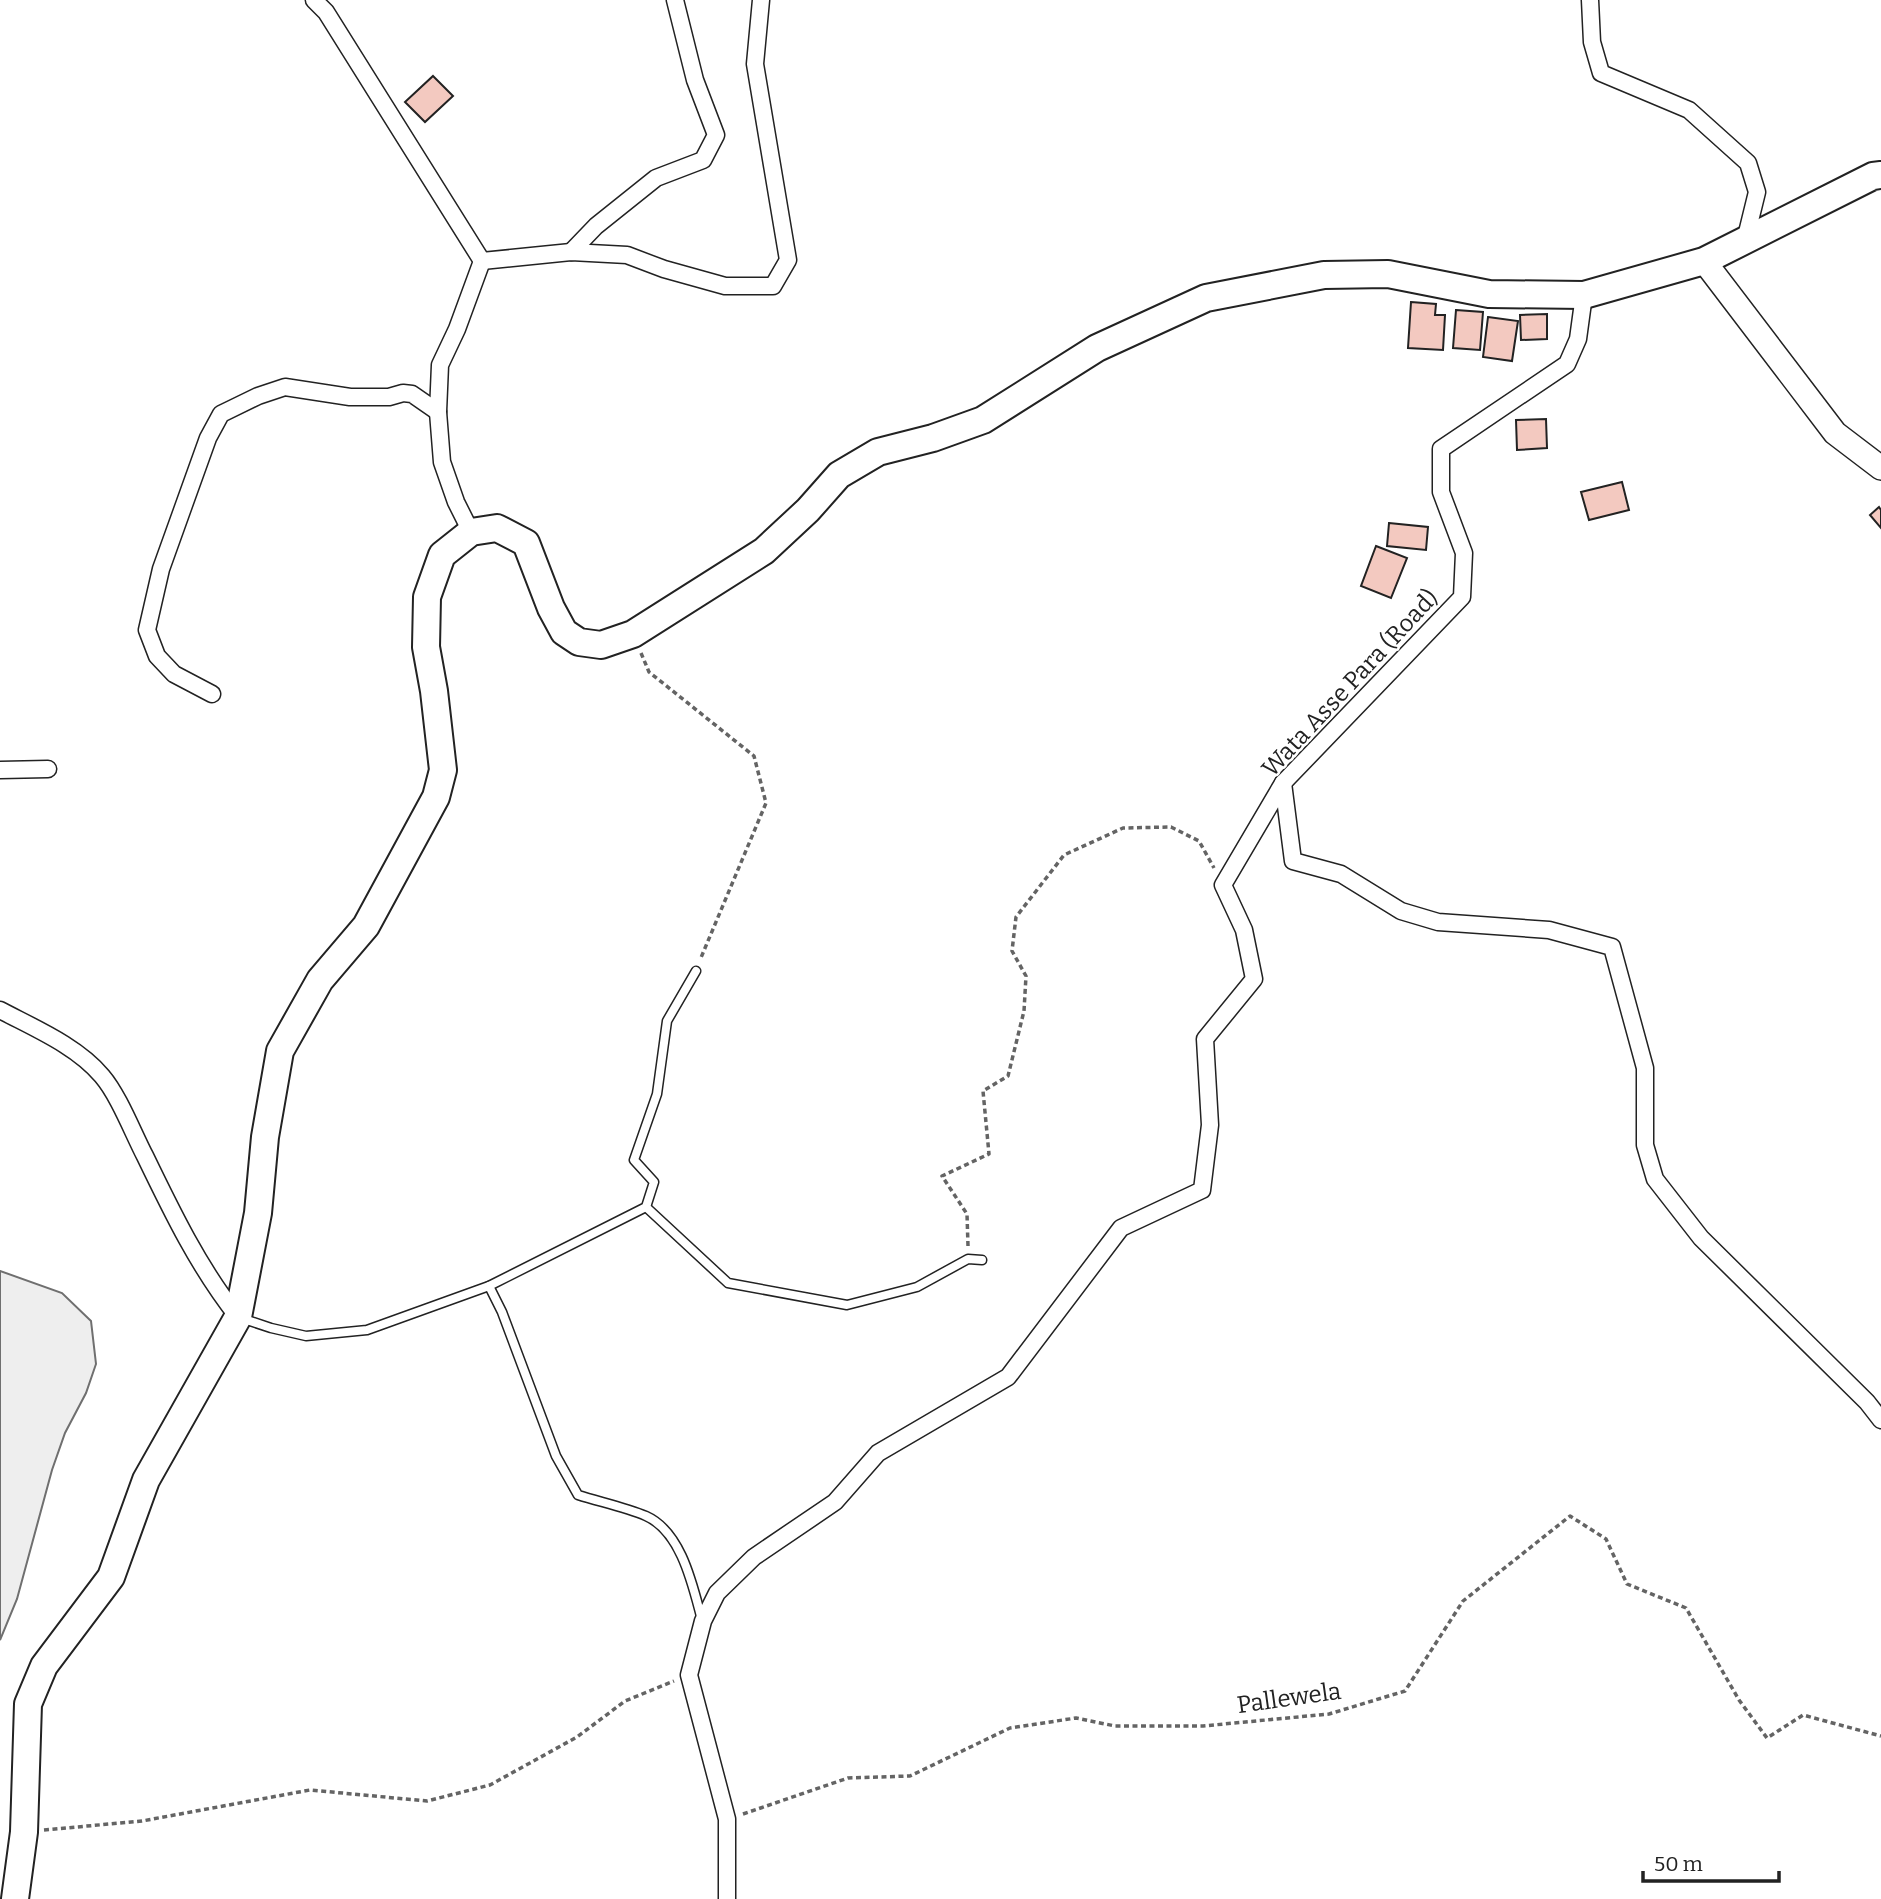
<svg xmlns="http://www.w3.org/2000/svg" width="1881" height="1899" font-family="Bitter,serif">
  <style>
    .green { fill: #eee; stroke: #6f6f6f; stroke-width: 2 }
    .building { fill: #f3c9c0; stroke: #222; stroke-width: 2 }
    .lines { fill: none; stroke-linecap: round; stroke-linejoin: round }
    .lane-casing { stroke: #222; stroke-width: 11 }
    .street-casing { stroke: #222; stroke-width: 19 }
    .secondary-casing { stroke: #222; stroke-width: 26 }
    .primary-casing { stroke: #222; stroke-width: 30 }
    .path { stroke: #646464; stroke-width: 3.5; stroke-dasharray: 5 3.5; stroke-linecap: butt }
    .lane { stroke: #fff; stroke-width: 8 }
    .street { stroke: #fff; stroke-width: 16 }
    .secondary { stroke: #fff; stroke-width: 23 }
    .primary { stroke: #fff; stroke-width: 26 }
    .labels { text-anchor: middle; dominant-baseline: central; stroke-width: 5; stroke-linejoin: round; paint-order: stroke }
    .street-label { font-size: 24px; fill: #222; stroke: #fff }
  </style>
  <rect width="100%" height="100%" fill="#fff"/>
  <polygon class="green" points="0,1271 62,1293 91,1321 96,1364 86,1393 65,1433 52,1470 17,1599 0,1640"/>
  <g class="building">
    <polygon points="433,76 453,96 425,122 405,102"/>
    <polygon points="1411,302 1436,304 1435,315 1445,315 1443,350 1408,348"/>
    <polygon points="1456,310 1483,312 1480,350 1453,348"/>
    <polygon points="1547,314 1547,339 1521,340 1520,315"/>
    <polygon points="1488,317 1518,321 1512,361 1483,357"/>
    <polygon points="1546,419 1547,448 1517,450 1516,420"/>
    <polygon points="1622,482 1629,510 1589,520 1581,492"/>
    <polygon points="1879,507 1881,510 1881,528 1870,515"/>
    <polygon points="1389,523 1428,527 1426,550 1387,546"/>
    <polygon points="1376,546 1407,558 1391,598 1361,586"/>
  </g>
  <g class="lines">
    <g class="lane-casing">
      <g id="lane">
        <polyline points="646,1207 728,1283 847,1305 917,1287 968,1259 982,1260"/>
        <path d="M489,1286L502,1312L556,1456L578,1495C600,1502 625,1507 646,1516C682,1532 693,1587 702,1620"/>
        <polyline points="241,1318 271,1328 306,1336 367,1330 489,1286 646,1207 654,1182 634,1160 657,1094 667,1021 696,971"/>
      </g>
    </g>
    <g class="street-casing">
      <g id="street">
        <polyline points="314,0 326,12 482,261 457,329 440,365 438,412 442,462 456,502 471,532"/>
        <polyline points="1590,0 1592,42 1601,73 1689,110 1748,163 1757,192 1745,241"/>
        <polyline points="571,252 596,226 656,178 703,160 716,135 695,80 675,0"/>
        <polyline points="482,261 571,252 627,255 664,269 725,286 773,286 788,260 755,64 761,0"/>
        <polyline points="212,694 174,674 157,656 147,630 161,569 208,438 221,414 258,396 285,387 350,397 389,397 403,393 412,394 438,412"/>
        <polyline points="0,770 48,769"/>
        <polyline points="1283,783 1293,861 1341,874 1401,911 1438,922 1549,930 1612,947 1645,1068 1645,1145 1655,1179 1701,1238 1867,1402 1881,1420"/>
        <path d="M0,1010C34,1028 77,1046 102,1076C119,1096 133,1133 145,1156C172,1212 199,1268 238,1317"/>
        <polyline points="727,1899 727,1819 689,1675 703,1621 717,1593 754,1557 835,1502 878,1453 1008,1377 1121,1228 1202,1190 1210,1125 1205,1039 1254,979 1244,930 1223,885 1283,783 1462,597 1464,553 1441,492 1441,449 1567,364 1578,339 1584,295"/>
      </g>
    </g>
    <g class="secondary-casing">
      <polyline id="secondary" points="1704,261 1835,433 1881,468"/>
    </g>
    <g class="primary-casing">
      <polyline id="primary" points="15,1899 24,1832 28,1704 44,1666 111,1577 146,1480 238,1317 258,1213 265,1137 280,1051 320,980 366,926 436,797 443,770 434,691 426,647 427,597 442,555 471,532 497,528 526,543 551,608 564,632 579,642 601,645 633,634 764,551 808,510 839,475 878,452 933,438 983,420 1097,348 1206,298 1324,275 1388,274 1489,294 1584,295 1704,261 1873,176 1881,175"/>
    </g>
    <g class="path">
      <polyline points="641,653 649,672 754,756 766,803 700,960"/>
      <polyline points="968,1246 967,1214 942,1176 989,1154 983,1091 1008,1076 1024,1011 1026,976 1012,951 1016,917 1064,855 1123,828 1171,827 1199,841 1214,868"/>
      <polyline points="743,1814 848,1778 910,1776 1010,1728 1076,1718 1115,1726 1203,1726 1329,1714 1405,1691 1463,1601 1570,1516 1606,1539 1627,1584 1686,1608 1739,1700 1767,1738 1803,1715 1881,1736"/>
      <polyline points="44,1830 142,1821 310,1790 427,1801 490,1785 577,1737 625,1701 674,1681"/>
    </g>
    <use href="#lane" class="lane"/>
    <use href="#street" class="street"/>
    <use href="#secondary" class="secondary"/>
    <use href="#primary" class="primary"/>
  </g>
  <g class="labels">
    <g class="street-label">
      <text transform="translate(1350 683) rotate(-47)">Wata Asse Para (Road)</text>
      <text transform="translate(1289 1698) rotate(-8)">Pallewela</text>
    </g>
  </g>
  <path d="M1643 1871v10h136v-10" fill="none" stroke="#222222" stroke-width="3.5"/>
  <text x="1654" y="1871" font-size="21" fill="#222222" stroke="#ffffff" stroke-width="5" paint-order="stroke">50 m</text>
</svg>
